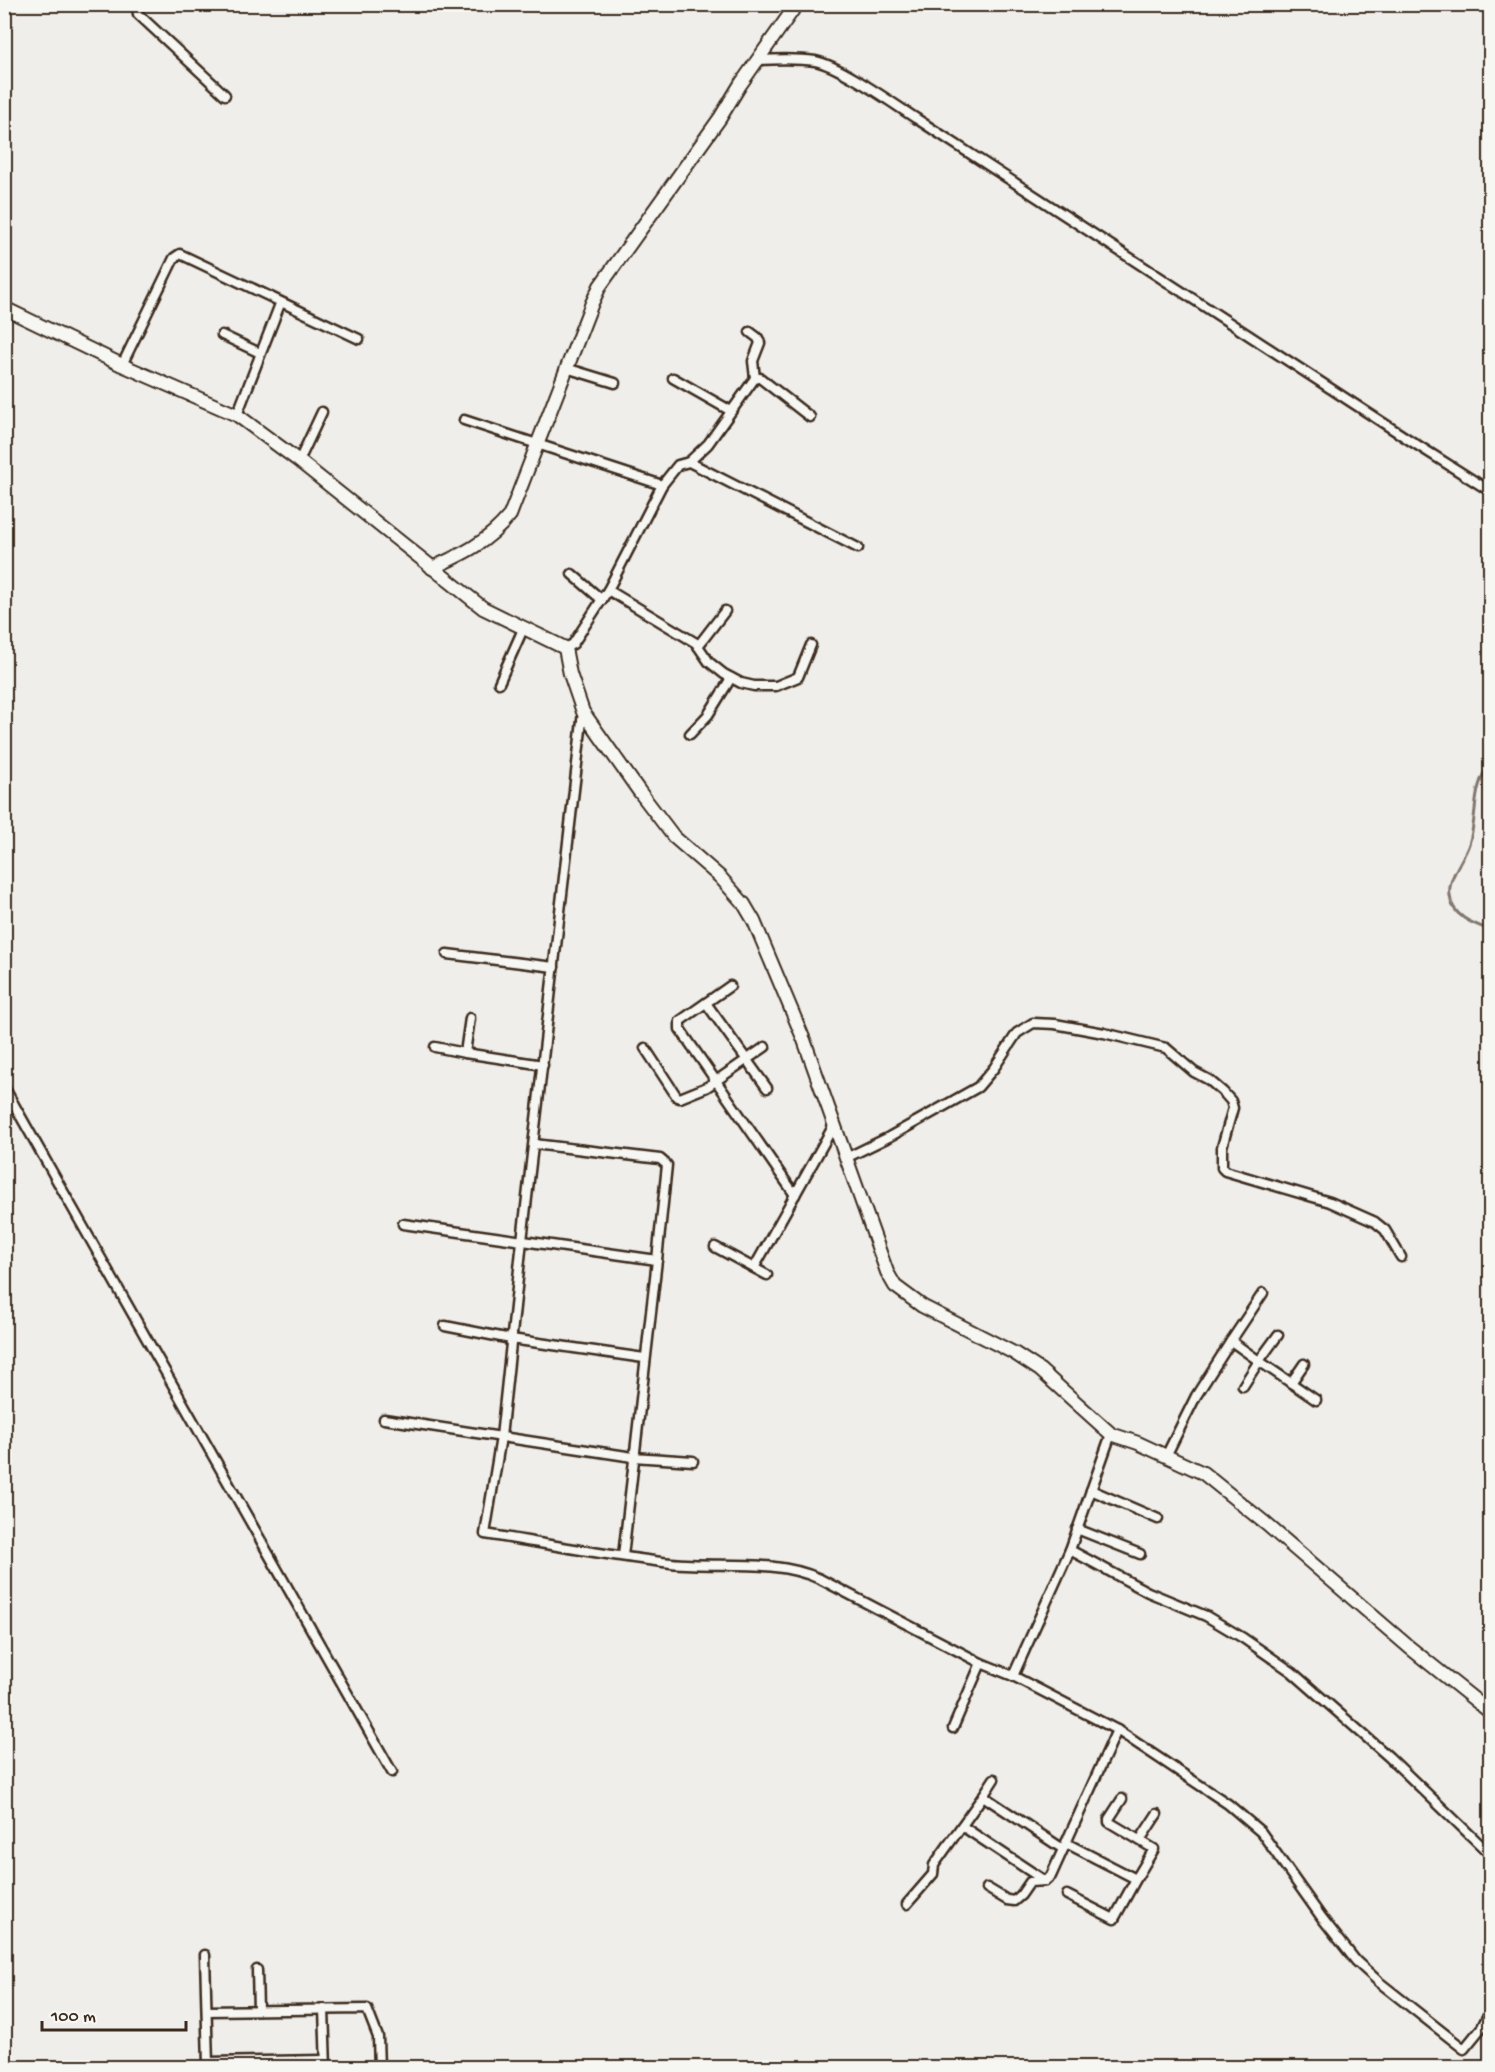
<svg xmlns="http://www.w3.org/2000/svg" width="1495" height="2072" font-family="'Gochi Hand',sans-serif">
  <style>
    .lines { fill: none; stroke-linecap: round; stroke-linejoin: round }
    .stream { stroke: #81766d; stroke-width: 3 }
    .street-casing { stroke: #3b2a1e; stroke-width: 13 }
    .secondary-casing { stroke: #3b2a1e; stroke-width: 16 }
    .street { stroke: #f6f6f2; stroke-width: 8 }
    .secondary { stroke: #f6f6f2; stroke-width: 12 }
  </style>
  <rect width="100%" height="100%" fill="#efeeea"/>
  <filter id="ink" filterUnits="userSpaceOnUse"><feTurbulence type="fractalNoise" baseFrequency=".0167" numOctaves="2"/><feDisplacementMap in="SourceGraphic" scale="12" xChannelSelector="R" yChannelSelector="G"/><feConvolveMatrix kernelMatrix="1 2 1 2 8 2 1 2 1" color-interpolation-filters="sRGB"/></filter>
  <g filter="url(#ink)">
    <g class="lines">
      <path class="stream" d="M1490,764C1471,787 1478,817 1469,844C1464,860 1447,878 1450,896C1452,917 1474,924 1490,930"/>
      <g class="street-casing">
        <g id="street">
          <polyline points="140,4 137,8 138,14 225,95"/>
          <path d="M758,60C777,59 796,58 815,61C841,66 892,103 917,119L1411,441L1490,491"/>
          <polyline points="750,332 758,338 760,343 753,361 755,378"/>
          <polyline points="222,335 260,353"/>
          <polyline points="122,365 174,258 180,254 359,339"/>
          <polyline points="566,368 615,383"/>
          <polyline points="673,378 731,411"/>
          <polyline points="237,415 280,304"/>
          <polyline points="464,420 662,485"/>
          <polyline points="299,461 322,412"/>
          <polyline points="689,462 858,548"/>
          <polyline points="572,574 602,600"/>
          <polyline points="608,590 696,643 709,662 724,674 741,683 754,686 776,686 798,677 811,645"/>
          <polyline points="698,646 725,611"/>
          <polyline points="565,648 573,644 608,590 662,485 678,465 689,462 708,444 755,378 760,378 810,417"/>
          <polyline points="499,683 523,629"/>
          <path d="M583,712L522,1241L501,1437L485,1534C547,1544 609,1556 671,1563C719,1568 774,1558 820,1579L981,1663L1013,1676L1117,1730L1228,1804L1261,1832L1322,1918L1356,1961L1379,1982L1464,2049L1482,2027L1490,2011"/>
          <polyline points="690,734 708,715 731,678"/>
          <polyline points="447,954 554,967"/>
          <polyline points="730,986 680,1021 680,1029 795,1195"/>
          <polyline points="706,1003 767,1088"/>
          <polyline points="435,1047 465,1053 470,1018"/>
          <polyline points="645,1048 677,1097 680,1098 707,1087 765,1047"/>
          <polyline points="465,1053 543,1065"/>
          <polyline points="4,1087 392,1772"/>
          <polyline points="534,1144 660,1159 667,1165 657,1260"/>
          <polyline points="846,1158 889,1137 978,1087 994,1068 1017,1033 1033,1023 1055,1024 1104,1033 1166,1048 1194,1072 1209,1080 1223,1092 1231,1101 1233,1108 1222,1147 1222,1168 1225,1171 1330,1202 1375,1222 1385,1230 1401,1257"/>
          <polyline points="403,1224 657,1260 623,1556"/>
          <polyline points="715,1247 754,1268 834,1125"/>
          <polyline points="754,1268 767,1275"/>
          <polyline points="445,1326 511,1339 644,1358"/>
          <polyline points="1278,1335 1259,1361 1316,1400"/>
          <polyline points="1231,1341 1263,1293"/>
          <polyline points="1291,1383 1304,1364"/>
          <polyline points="384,1419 633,1457 693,1461"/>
          <polyline points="1166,1456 1196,1396 1231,1341 1259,1361 1243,1386"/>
          <polyline points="1091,1490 1158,1519"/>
          <polyline points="1077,1529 1140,1554"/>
          <polyline points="1070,1550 1148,1592 1206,1616 1243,1638 1292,1672 1389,1757 1490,1854"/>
          <polyline points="1013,1676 1070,1550 1111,1434"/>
          <polyline points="953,1728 981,1663"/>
          <polyline points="983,1796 994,1779"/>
          <polyline points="962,1826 1045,1881"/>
          <polyline points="1140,1840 1157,1814"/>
          <polyline points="1066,1843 1136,1879 1154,1849 1109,1822 1109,1819 1122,1799"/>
          <polyline points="987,1888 1007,1900 1014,1901 1021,1895 1030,1882 1045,1881 1051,1876 1117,1730"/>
          <polyline points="1067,1895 1114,1919 1136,1879"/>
          <polyline points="907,1904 933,1874 934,1865 983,1796 1063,1849"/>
          <polyline points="205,1955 208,2065"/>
          <polyline points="257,1970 258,2010"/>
          <polyline points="324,2009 326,2068"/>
          <polyline points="207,2011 367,2009 378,2037 379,2068"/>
          <polyline points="208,2062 325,2060"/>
        </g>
      </g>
      <g class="secondary-casing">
        <g id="secondary">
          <polyline points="4,308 122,365 237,415 299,461 483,608 565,648 570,674 583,712 639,791 674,837 720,877 744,904 754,921 804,1040 887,1272 895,1286 922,1306 1014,1353 1040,1370 1111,1434 1138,1443 1203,1473 1265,1523 1409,1647 1490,1712"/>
          <path d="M432,568C463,554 487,543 510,515L592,303L600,286L720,118L740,85L797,4"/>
        </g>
      </g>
      <use href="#street" class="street"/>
      <use href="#secondary" class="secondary"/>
    </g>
  </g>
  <rect width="1495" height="2072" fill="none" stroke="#f6f6f2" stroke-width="24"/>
  <rect x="12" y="12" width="1471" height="2048" fill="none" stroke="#3b2a1e" stroke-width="2" filter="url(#ink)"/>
  <path d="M42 2021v9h144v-9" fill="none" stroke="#3b2a1e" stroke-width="3"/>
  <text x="51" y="2021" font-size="18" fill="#3b2a1e" stroke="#f6f6f2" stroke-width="4.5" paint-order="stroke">100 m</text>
</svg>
